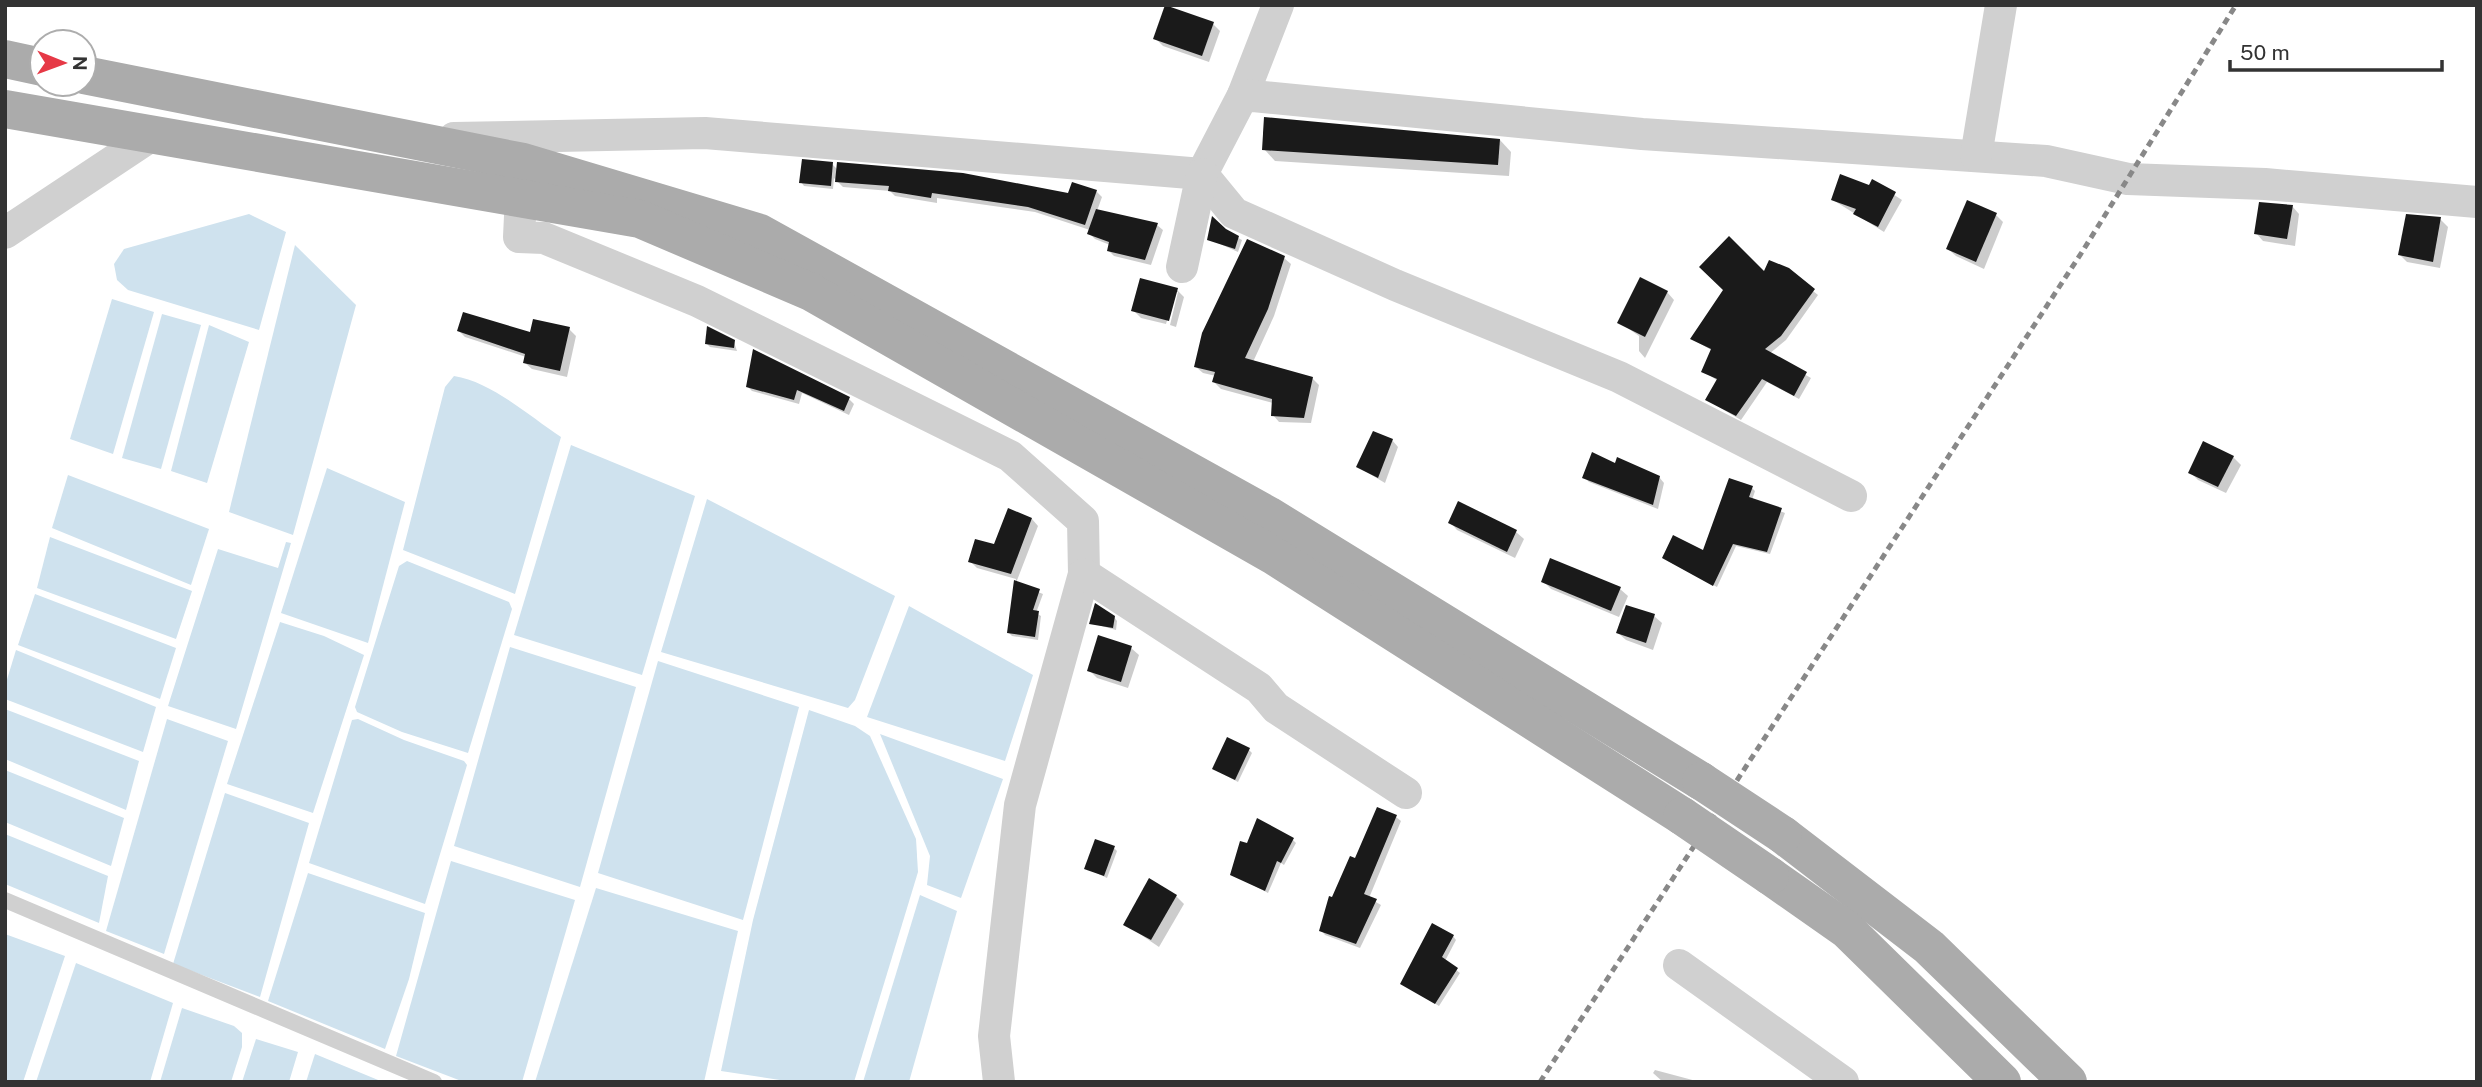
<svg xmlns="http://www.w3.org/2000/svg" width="2482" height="1087" font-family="'Public Sans',sans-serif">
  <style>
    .water { fill: #cfe2ee }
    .shadow { fill: #0003 }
    .building { fill: #1a1a1a }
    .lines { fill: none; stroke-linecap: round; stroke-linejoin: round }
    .lane { stroke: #d0d0d0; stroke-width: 16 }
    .street { stroke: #d0d0d0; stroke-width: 32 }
    .primary { stroke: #ababab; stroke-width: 38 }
    .rail { stroke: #888; stroke-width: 5; stroke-dasharray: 7 5; stroke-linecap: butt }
    .primary-bridge { stroke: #ababab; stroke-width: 38 }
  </style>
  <rect width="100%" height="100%" fill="#fff"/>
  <g class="water">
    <polygon points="249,214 286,232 259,330 128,290 117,280 114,264 124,249"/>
    <polygon points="295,245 356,305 293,535 229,512"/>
    <polygon points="112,299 154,312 113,454 70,439"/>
    <polygon points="162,314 201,325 161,469 122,458"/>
    <polygon points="209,325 249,342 207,483 171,471"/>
    <path d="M454,376C492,382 529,416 561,437L515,594L403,550L445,387Z"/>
    <polygon points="571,445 695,496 642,675 514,635"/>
    <polygon points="327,468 405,502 368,643 281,613"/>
    <polygon points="68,475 209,529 191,585 52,528"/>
    <polygon points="707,499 895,596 855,700 848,708 661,652"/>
    <polygon points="50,537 192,591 176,639 37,588"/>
    <polygon points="286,542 291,543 236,729 168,706 218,549 278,568"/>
    <polygon points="407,561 509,602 512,609 468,753 402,732 357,712 355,707 399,566"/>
    <polygon points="35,594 176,648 160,699 18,645"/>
    <polygon points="909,606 1033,675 1005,761 867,717"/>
    <polygon points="280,622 324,636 364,655 313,813 227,784"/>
    <polygon points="510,647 636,687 580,887 454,846"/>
    <polygon points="16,650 156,707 143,752 5,699 5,686"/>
    <polygon points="658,661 799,707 743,920 598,873"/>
    <polygon points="5,709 139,761 126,810 5,759"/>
    <polygon points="809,710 855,726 870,736 916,839 918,872 854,1082 793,1082 721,1071 753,920"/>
    <polygon points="167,719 228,741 164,954 106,931"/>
    <polygon points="358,719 404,740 464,761 467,765 425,904 309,863 352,720"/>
    <polygon points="880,734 1003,779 961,898 927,885 930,856"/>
    <polygon points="5,770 124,818 111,866 5,822"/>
    <polygon points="225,793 309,823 260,997 173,964"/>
    <polygon points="5,834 108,876 99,923 5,884"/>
    <polygon points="451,861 575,900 522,1082 464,1082 396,1056"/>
    <polygon points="308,873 425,913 409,979 385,1049 268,1001"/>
    <polygon points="596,888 738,931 704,1082 535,1082"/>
    <polygon points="920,895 957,911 909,1082 863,1082"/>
    <polygon points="5,934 65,956 23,1082 5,1082"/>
    <polygon points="76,963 173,1003 150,1082 36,1082"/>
    <polygon points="182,1008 234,1026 242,1033 242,1047 231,1082 160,1082"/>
    <polygon points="256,1039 298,1052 289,1082 242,1082"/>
    <polygon points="315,1054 383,1082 306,1082"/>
  </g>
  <g class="shadow">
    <polygon points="1213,24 1220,31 1209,62 1163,46 1155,38"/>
    <polygon points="1500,140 1511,152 1509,176 1275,161 1264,149"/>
    <polygon points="832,164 838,170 1069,195 1096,191 1102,197 1097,211 1157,225 1163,230 1151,265 1114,256 1108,250 1110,245 1095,239 1089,233 1090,230 1035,212 937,198 937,203 895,196 890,191 843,187 834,178 833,189 804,186 801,182"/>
    <polygon points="1873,181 1902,200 1884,232 1833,200 1870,187"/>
    <polygon points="2292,206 2299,214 2295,246 2263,241 2256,233"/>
    <polygon points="1996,215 2003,222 1984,269 1956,256 1948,249"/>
    <polygon points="2440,219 2448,227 2440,268 2407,262 2400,255"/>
    <polygon points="1225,231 1242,240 1238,252 1209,239"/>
    <polygon points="1284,258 1291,264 1274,316 1253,362 1312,378 1319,385 1311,423 1279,422 1273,415 1273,403 1221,389 1214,382 1216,376 1203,373 1196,367"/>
    <polygon points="1765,274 1813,291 1818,295 1786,340 1769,354 1811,378 1799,399 1767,382 1741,420 1707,400 1718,381 1703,371 1713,351 1692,339"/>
    <polygon points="1177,290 1184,297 1176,327 1170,325 1178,292 1175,292 1166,324 1141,318 1133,310"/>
    <polygon points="1667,292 1674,300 1645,358 1639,351 1639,336 1619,322"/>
    <polygon points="569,329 576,336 567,377 532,369 525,363 526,357 465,337 459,331 531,335"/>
    <polygon points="734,342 737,351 710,347 706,343"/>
    <polygon points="754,352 849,399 854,404 849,415 802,393 799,404 752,391 747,386"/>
    <polygon points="1392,440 1398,447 1385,483 1358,467"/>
    <polygon points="2233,457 2241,465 2226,493 2198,480 2190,472"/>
    <polygon points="1616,465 1659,477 1664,483 1658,509 1589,482 1584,477"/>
    <polygon points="1752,488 1755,491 1752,500 1785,513 1770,554 1736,546 1717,587 1668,561 1704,552"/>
    <polygon points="1459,503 1516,532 1524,539 1515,558 1457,530 1450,522"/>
    <polygon points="1032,519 1038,526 1016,583 1043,594 1036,613 1041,616 1038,640 1012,636 1008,632 1016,579 977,568 970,561"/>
    <polygon points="1543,581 1620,589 1628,596 1619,617 1551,589"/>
    <polygon points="1654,616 1662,623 1653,650 1626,640 1618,633"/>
    <polygon points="1114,617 1117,621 1116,630 1091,623"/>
    <polygon points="1100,637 1131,648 1139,655 1128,688 1097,678 1089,670"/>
    <polygon points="1249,750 1252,753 1238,782 1214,769"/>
    <polygon points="1396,817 1401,821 1369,898 1381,905 1360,948 1325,935 1321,930 1333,899 1356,861"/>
    <polygon points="1293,840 1296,843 1284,865 1281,863 1268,893 1232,874 1248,845"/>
    <polygon points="1114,848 1117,851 1107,878 1086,868"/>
    <polygon points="1176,896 1184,904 1159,947 1125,924"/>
    <polygon points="1453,936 1456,940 1445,961 1460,973 1439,1006 1402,984"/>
    <polygon points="1655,1070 1700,1082 1663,1082 1653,1073"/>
  </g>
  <g class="building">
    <polygon points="1165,5 1214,22 1202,56 1153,39"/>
    <polygon points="1264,117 1500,139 1498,165 1262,150"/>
    <polygon points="802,159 833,162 831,186 799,183"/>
    <polygon points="837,162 963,173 1068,193 1072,182 1097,190 1085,225 1028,207 932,193 931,198 888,191 889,186 835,182"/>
    <polygon points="1840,174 1869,185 1872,179 1896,192 1878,227 1853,214 1856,209 1831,200"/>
    <polygon points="1967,200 1997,213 1976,262 1946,249"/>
    <polygon points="2259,202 2293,205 2287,239 2254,234"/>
    <polygon points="1096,209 1158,223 1145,260 1107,251 1109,242 1087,234"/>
    <polygon points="2406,214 2441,217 2433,262 2398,255"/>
    <polygon points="1212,216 1226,229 1239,236 1235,249 1207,240"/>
    <polygon points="1729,236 1764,271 1769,260 1789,268 1815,289 1781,336 1765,349 1807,372 1794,396 1762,379 1736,416 1705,400 1717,379 1701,372 1711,349 1690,339 1723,290 1699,267"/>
    <polygon points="1247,239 1285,256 1268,309 1245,358 1313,377 1304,418 1271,416 1272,399 1212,382 1215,372 1194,367 1202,333"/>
    <polygon points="1640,277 1668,291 1645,337 1617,323"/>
    <polygon points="1140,278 1178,288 1169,321 1131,311"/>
    <polygon points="463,312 530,332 533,319 570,327 560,371 523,363 525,354 457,331"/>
    <polygon points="707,326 735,340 734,348 705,344"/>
    <polygon points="753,349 850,397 844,411 797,390 794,400 746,387"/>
    <polygon points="1373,431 1393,439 1378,478 1356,467"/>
    <polygon points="2203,441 2234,456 2218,487 2188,473"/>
    <polygon points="1592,452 1615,463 1617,457 1660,476 1653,505 1582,478"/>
    <polygon points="1729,478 1753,486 1749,497 1782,508 1767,552 1733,544 1713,586 1662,558 1673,535 1703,550"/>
    <polygon points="1458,501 1517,530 1507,552 1448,523"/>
    <polygon points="1008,508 1032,518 1011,574 968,562 975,539 994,544"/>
    <polygon points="1550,558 1621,587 1611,611 1541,582"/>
    <polygon points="1014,580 1040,589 1033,610 1039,611 1035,637 1007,633"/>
    <polygon points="1095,603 1115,616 1113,628 1089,624"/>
    <polygon points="1626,605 1655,614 1646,643 1616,633"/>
    <polygon points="1098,635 1132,646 1121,682 1087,671"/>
    <polygon points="1227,737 1250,748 1235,780 1212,769"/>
    <polygon points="1377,807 1397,815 1364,894 1377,899 1356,944 1319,931 1329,896 1332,897 1350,856 1355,858"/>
    <polygon points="1257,818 1294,838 1281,863 1277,861 1265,891 1230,875 1240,841 1247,843"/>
    <polygon points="1095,839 1115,846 1104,876 1084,869"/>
    <polygon points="1149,878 1177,895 1151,940 1123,925"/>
    <polygon points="1432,923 1454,935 1442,957 1458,968 1435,1004 1400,984"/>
  </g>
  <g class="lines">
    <polyline class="lane" points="5,900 434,1082"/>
    <g class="street">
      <polyline points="1243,95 1278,5"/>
      <polyline points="454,138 705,133 1202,174 1243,95 1642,134 2046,161 2128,179 2265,184 2477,202"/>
      <polyline points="1976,156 2001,5"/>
      <polyline points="522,174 519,237 544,238 697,301 1010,456 1083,521 1084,574 1020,805 994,1036 999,1082"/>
      <polyline points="1202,174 1234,213 1395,285 1619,377 1851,496"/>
      <polyline points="5,233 154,134"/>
      <polyline points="1182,267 1202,174"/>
      <polyline points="1084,574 1259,688 1276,708 1406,793"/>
      <polyline points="1679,965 1843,1082"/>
    </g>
    <g class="primary">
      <polyline points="5,59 42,67"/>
      <polyline points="84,75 523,162 760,233 1268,515 1701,781"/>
      <polyline points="5,109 640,219 811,292 1274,556 1682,816"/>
      <polyline points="1783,835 1929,947 2068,1082"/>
      <polyline points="1770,876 1847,930 2002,1082"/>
    </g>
    <polyline class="rail" points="1540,1082 2082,252 2236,5"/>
    <g class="primary-bridge">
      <polyline points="1701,781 1783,835"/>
      <polyline points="1682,816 1770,876"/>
    </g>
  </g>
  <rect width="2482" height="1087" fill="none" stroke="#333333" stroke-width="14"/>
  <g transform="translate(63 63) rotate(91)"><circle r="33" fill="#ffffff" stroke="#adadad" stroke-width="2"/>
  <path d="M0-5L12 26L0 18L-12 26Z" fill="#e63946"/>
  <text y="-10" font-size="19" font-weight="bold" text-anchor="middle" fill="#333333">N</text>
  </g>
  <path d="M2230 60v10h212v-10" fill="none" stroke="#333333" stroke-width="3.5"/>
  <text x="2240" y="60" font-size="21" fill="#333333" stroke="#ffffff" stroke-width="5" paint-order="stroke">50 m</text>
</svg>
